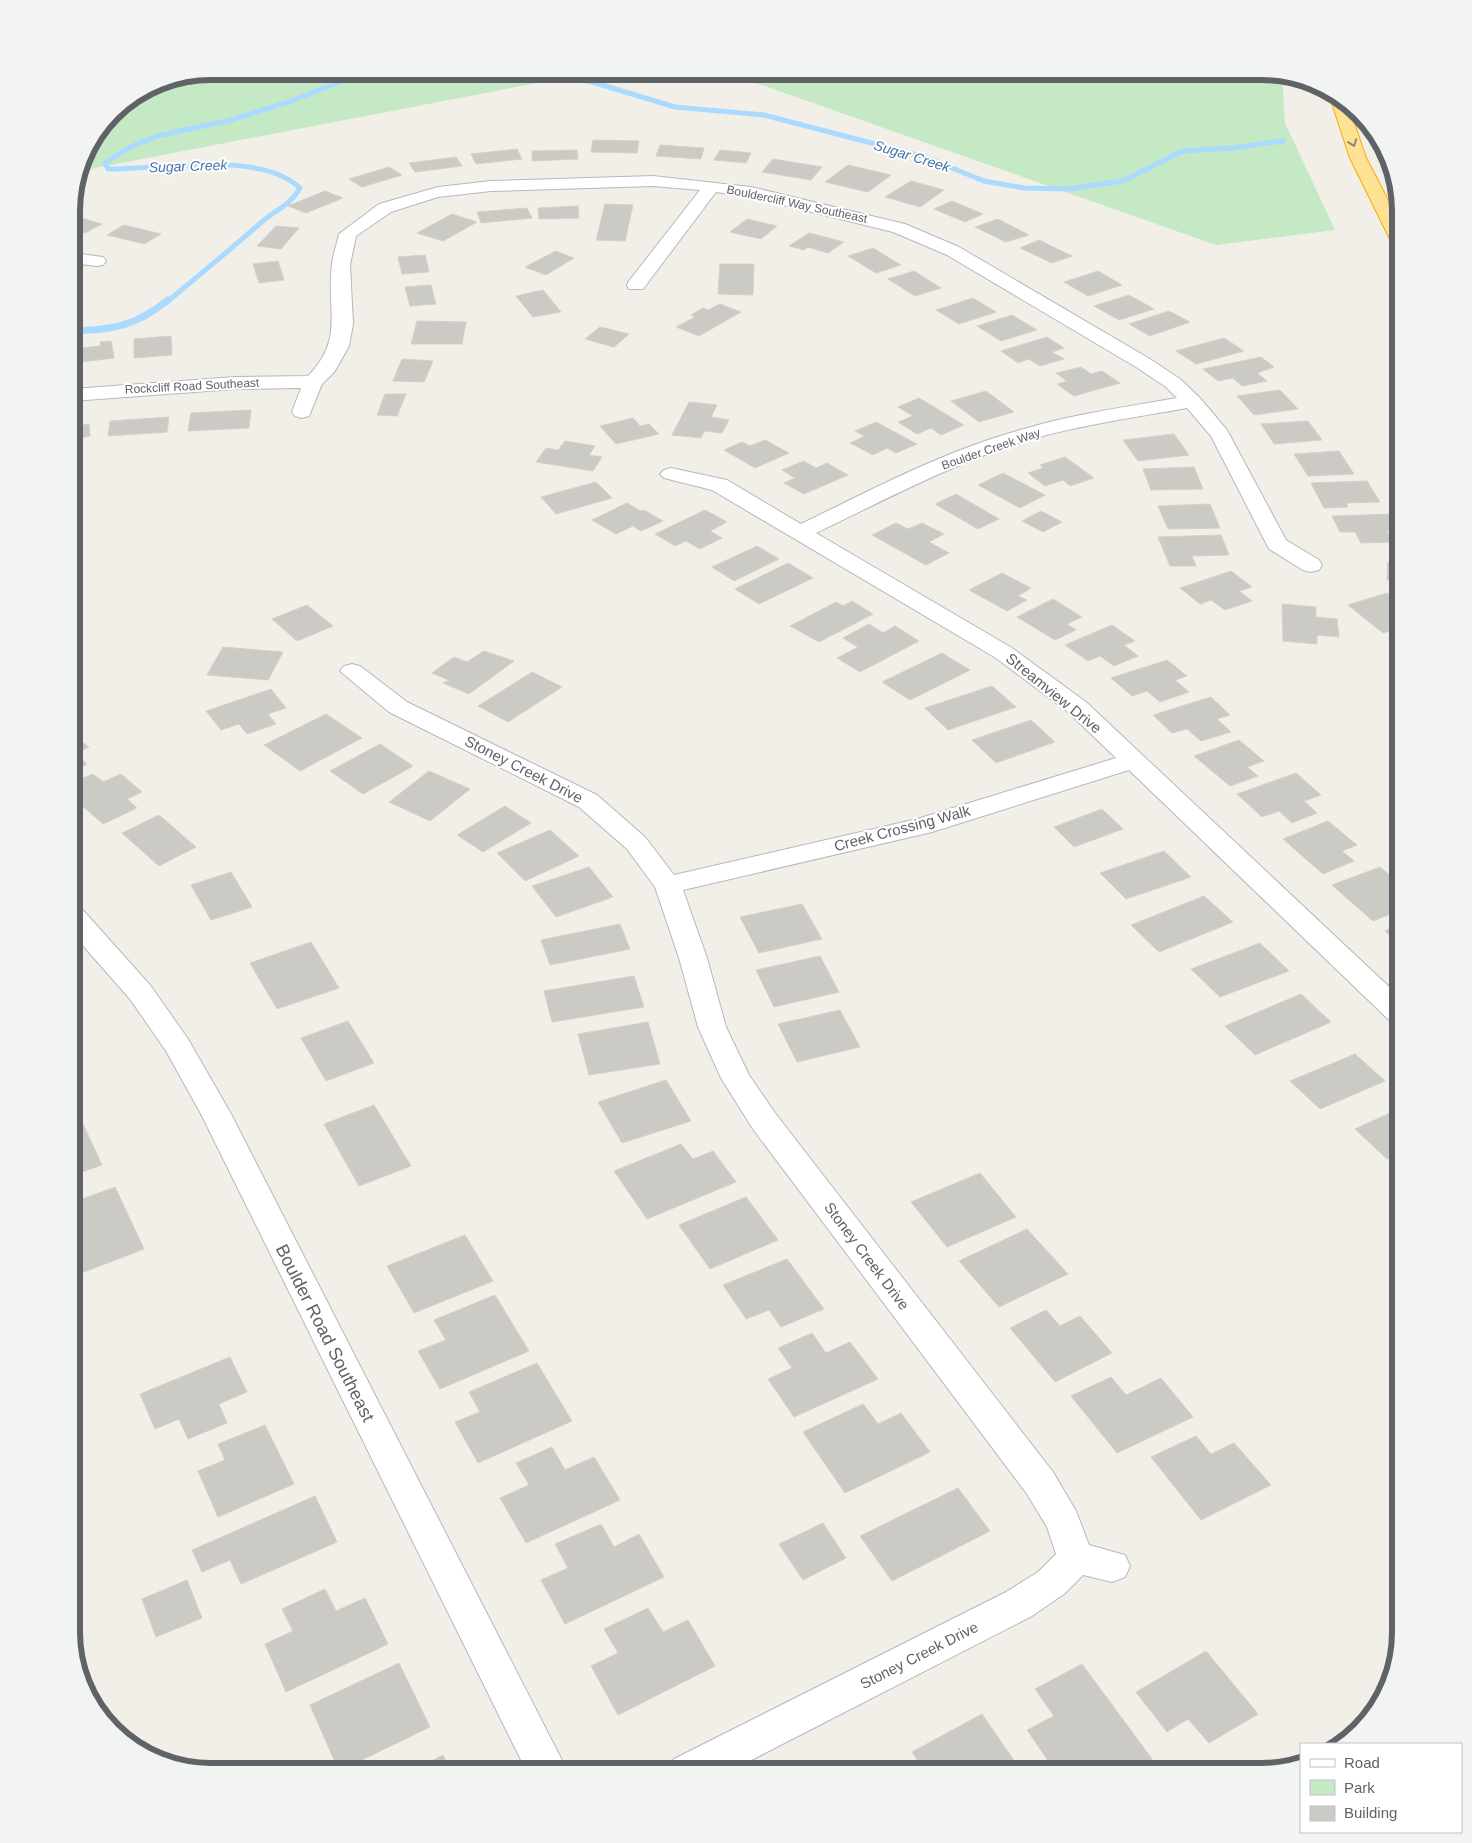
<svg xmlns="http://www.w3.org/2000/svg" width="1472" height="1843" font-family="Arial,sans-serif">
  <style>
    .green { fill: #c5e8c5 }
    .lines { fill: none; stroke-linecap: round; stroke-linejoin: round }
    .stream-far1 { stroke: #aadaff; stroke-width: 5 }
    .stream { stroke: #aadaff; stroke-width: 7 }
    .building { fill: #cccac5; stroke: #d6d1c6 }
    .minor-casing { stroke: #b5b8bc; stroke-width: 2 }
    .highway-casing { stroke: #f9ab00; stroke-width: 2 }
    .minor { fill: #fff; fill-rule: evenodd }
    .highway { fill: #fde293; fill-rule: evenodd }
    .oneway { stroke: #8e8975 }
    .labels { text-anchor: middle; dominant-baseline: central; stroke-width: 4; stroke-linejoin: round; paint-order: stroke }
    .far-street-label { font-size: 12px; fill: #5f6368; stroke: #fff }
    .far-water-label { font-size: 14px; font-style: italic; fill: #4174aa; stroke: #fff }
    .street-label { font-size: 15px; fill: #5f6368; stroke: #fff }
    .near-street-label { font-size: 18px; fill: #5f6368; stroke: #fff }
    .rim { fill: none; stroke: #5f6368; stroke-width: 6 }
  </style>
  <rect width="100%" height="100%" fill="#f1efe8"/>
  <g class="green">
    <polygon points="211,71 599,71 80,171 86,150 119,106 158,82"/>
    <polygon points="722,71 1270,72 1282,75 1285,123 1335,230 1216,245"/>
  </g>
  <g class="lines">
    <g class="stream-far1">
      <polyline points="538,71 592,82 675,107 764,115 925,157 984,181 1024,188 1067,189 1123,181 1182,151 1233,148 1283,141"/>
      <path d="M167,302C199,275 231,249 263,221C278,208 289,207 300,188C259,150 161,169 108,169L105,163L130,147L157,136L227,121L289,102L367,71"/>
    </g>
    <path class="stream" d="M72,331C112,330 136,326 168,300"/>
  </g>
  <g class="building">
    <polygon points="593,140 639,141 637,153 591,152"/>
    <polygon points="660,145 704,148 701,159 656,156"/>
    <polygon points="517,149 522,159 476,164 471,154"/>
    <polygon points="577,150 578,159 532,161 532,151"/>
    <polygon points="720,150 751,153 746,163 714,160"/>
    <polygon points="456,157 462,166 415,172 409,163"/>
    <polygon points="773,159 822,167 811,180 762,172"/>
    <polygon points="848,165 891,175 868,192 825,182"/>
    <polygon points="389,167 402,175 362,187 349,179"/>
    <polygon points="911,181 944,190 920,207 885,197"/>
    <polygon points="325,191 343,198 306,213 288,206"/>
    <polygon points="952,201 983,214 965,222 934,209"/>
    <polygon points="605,204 633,205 625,241 596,240"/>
    <polygon points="578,206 579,218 539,219 538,208"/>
    <polygon points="527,208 532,218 481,223 477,212"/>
    <polygon points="452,214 477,222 443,241 417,233"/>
    <polygon points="72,215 102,224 85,233 72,229"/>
    <polygon points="747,219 777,226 761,239 730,232"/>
    <polygon points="998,219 1029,235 1006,242 975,227"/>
    <polygon points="124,225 161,234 144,244 107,235"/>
    <polygon points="276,226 299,228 281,249 257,246"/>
    <polygon points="809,233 844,242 828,253 808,247 804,250 789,246"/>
    <polygon points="1039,240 1072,256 1052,263 1020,248"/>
    <polygon points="873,248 901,265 876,273 848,256"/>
    <polygon points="556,251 574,258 546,275 525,267"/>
    <polygon points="425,255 429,272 402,274 398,257"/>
    <polygon points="278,261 284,280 259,283 253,264"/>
    <polygon points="720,264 754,264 753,295 718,294"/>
    <polygon points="914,271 941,288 915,296 888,279"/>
    <polygon points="1098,271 1122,285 1088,296 1064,282"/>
    <polygon points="431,285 436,304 410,306 405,287"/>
    <polygon points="543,290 561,312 533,317 516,296"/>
    <polygon points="1129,295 1154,309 1119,320 1094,306"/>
    <polygon points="973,298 996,312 959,324 936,310"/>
    <polygon points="720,304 741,312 699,336 676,327 695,317 691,315 703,308 708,310"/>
    <polygon points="1169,311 1190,322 1150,336 1129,324"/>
    <polygon points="1012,315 1037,330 1001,341 977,326"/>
    <polygon points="417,321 466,322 462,344 411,344"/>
    <polygon points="600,327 629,334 614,347 585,339"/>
    <polygon points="171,336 172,355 134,358 134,339"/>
    <polygon points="1047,337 1064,348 1052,352 1064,359 1040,366 1029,359 1018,363 1001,351"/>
    <polygon points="1224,338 1244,351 1196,364 1176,351"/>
    <polygon points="111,341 114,358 72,363 72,349 100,346 100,342"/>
    <polygon points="1261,357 1274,367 1257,373 1267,381 1242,386 1233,378 1218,381 1203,369"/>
    <polygon points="402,359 433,361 424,382 393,381"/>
    <polygon points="1081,367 1091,374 1102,371 1120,383 1074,396 1057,384 1067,381 1056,373"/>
    <polygon points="1280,390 1298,409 1254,415 1237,396"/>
    <polygon points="986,391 1014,412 979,422 951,401"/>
    <polygon points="385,394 406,394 397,416 377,415"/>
    <polygon points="919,398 964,425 941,435 931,428 917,434 898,422 913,416 898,407"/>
    <polygon points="689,402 717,405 711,417 729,420 722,433 704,431 701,438 672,435"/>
    <polygon points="251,410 249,428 188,431 191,413"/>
    <polygon points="169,417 167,432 108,436 110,421"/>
    <polygon points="633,418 640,426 649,424 659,434 616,444 600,426"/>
    <polygon points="1308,421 1322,440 1274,444 1261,424"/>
    <polygon points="876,422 917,444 896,453 887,448 873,455 850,443 865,436 855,431"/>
    <polygon points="89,424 90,436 72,439 72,427"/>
    <polygon points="1174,434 1189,455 1138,461 1123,440"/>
    <polygon points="765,440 789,453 755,468 724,450 742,442 750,446"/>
    <polygon points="565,441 595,446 589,455 602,457 593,471 536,462 546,448 558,450"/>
    <polygon points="1339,451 1354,474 1308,476 1294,454"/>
    <polygon points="1065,457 1094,478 1070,486 1063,480 1045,486 1028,473 1043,468 1040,465"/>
    <polygon points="804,461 816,468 827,463 848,475 804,494 784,483 795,478 782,470"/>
    <polygon points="1194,467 1203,489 1151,490 1143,469"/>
    <polygon points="1003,473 1045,495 1020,508 978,485"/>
    <polygon points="1367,481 1380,502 1346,503 1348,507 1324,508 1311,483"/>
    <polygon points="596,482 612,498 556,514 541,497"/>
    <polygon points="956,494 999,519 978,529 935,504"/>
    <polygon points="627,503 641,511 644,510 663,521 641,531 633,526 616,534 592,520"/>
    <polygon points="1210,504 1220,528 1168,529 1158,506"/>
    <polygon points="705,510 727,522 710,531 722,538 700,549 686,541 675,546 655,534"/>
    <polygon points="1041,511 1062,522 1043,532 1022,521"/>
    <polygon points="1394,514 1401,531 1387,531 1393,542 1361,543 1355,532 1340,532 1332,516"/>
    <polygon points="896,523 908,529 922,523 944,534 929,542 949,553 926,565 872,535"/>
    <polygon points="1221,535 1229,555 1192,556 1196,566 1170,566 1158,537"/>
    <polygon points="757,546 779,559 734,581 712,567"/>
    <polygon points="1388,562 1401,564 1401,581 1387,580"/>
    <polygon points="788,563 813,578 759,604 735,589"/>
    <polygon points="1231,571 1252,587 1239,591 1252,601 1225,610 1211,600 1200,604 1180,588"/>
    <polygon points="1002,573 1031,588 1018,596 1027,600 1007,611 969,590"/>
    <polygon points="1387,593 1401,604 1401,627 1383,633 1348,605"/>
    <polygon points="1053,599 1082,617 1067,624 1076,630 1055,640 1017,617"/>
    <polygon points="852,601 873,614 819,642 790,626 836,602 843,606"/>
    <polygon points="1282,604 1316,607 1316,617 1337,619 1339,637 1317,635 1317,644 1283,641"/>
    <polygon points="307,605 333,626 297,641 272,619"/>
    <polygon points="869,624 883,633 895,626 919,641 860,672 837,658 858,647 843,638"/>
    <polygon points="1112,625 1135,641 1124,645 1138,656 1114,666 1100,656 1088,661 1065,645"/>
    <polygon points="223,647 283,652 268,680 207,675"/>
    <polygon points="484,651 514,661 469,694 443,683 449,680 432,673 454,657 467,662"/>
    <polygon points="942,653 970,670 910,700 882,682"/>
    <polygon points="1167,660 1187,676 1175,680 1189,692 1160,702 1147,691 1132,696 1111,678"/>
    <polygon points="532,672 562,687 508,722 478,706"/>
    <polygon points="992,686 1016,707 948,730 925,708"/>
    <polygon points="271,689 286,708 268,714 276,724 247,734 239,724 221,730 206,711"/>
    <polygon points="1211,697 1230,715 1217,719 1231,732 1201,741 1187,729 1172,733 1153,715"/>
    <polygon points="326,714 362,738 300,771 264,745"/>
    <polygon points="1031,720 1055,742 996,763 972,740"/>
    <polygon points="71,734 89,747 75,754 87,764 71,772"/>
    <polygon points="1239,740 1264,761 1247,767 1258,776 1230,786 1194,756"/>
    <polygon points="380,744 413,766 363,794 330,771"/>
    <polygon points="429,771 470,789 430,821 389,802"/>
    <polygon points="1296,773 1321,795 1304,801 1317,813 1292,823 1279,811 1262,817 1237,794"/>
    <polygon points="93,774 103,782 121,774 142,792 127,799 137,808 103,824 71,796 71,783"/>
    <polygon points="505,806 531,823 483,852 457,835"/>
    <polygon points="1102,809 1123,829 1074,847 1054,827"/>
    <polygon points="159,815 196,847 159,866 122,833"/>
    <polygon points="1328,821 1357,845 1342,851 1354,861 1323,874 1283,839"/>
    <polygon points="550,830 579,856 525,881 497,853"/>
    <polygon points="1164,851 1191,877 1126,899 1100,873"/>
    <polygon points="589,867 613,897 556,917 532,886"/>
    <polygon points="1380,867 1401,885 1401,893 1391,897 1401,905 1401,910 1373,921 1332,885"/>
    <polygon points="231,872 252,907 211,920 191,885"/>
    <polygon points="1204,896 1233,922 1159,952 1131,925"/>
    <polygon points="802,904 822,939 759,953 740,917"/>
    <polygon points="620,924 630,949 550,965 541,940"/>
    <polygon points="1401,924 1401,945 1385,931"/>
    <polygon points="311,942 339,988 277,1009 250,963"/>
    <polygon points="1260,943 1289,971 1220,997 1191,969"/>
    <polygon points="820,956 839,992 774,1007 756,970"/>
    <polygon points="634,976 644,1007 552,1022 544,991"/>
    <polygon points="1301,994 1331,1022 1255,1055 1225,1026"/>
    <polygon points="840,1010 860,1047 797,1062 778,1024"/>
    <polygon points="348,1021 374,1063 326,1081 301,1038"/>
    <polygon points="648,1022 660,1064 589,1075 578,1034"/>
    <polygon points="1355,1054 1385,1081 1320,1109 1290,1081"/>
    <polygon points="666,1080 691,1121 622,1143 598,1102"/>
    <polygon points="374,1105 411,1166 359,1186 324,1124"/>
    <polygon points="1401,1108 1401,1153 1387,1159 1355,1129"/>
    <polygon points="76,1109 102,1165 71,1176 71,1111"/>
    <polygon points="681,1144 693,1159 713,1151 736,1182 647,1219 614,1171"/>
    <polygon points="980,1173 1016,1217 947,1247 911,1202"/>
    <polygon points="115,1187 144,1249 71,1277 71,1203"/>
    <polygon points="746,1197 778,1240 710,1269 679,1225"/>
    <polygon points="1027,1229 1068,1274 999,1307 959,1261"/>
    <polygon points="465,1235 493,1281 414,1313 387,1266"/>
    <polygon points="787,1259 824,1309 781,1327 769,1310 746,1319 723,1285"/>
    <polygon points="495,1295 529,1351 440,1389 418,1351 446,1340 434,1320"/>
    <polygon points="1046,1310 1060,1326 1080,1316 1112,1353 1055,1382 1010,1328"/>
    <polygon points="812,1333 826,1353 850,1342 878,1379 794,1417 768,1379 792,1368 778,1348"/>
    <polygon points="230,1357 247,1392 219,1404 227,1423 188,1439 179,1419 155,1429 140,1394"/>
    <polygon points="537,1363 572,1421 478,1463 455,1422 480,1412 469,1392"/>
    <polygon points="1111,1377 1126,1395 1161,1378 1193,1417 1117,1453 1071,1396"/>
    <polygon points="863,1404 878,1424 901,1413 930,1452 845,1493 803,1432"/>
    <polygon points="265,1425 294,1484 218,1517 198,1471 225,1460 218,1444"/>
    <polygon points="1196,1436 1211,1454 1234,1443 1271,1485 1201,1520 1151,1457"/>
    <polygon points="552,1447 565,1470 594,1457 620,1500 526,1543 500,1498 529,1485 516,1463"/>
    <polygon points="958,1488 990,1531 892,1581 860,1536"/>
    <polygon points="315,1496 337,1542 241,1584 230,1560 202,1572 192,1550"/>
    <polygon points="823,1523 846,1558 803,1580 779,1544"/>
    <polygon points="601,1524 614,1547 639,1534 664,1577 565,1624 541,1580 568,1568 555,1544"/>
    <polygon points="187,1580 202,1618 156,1637 142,1599"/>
    <polygon points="325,1589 336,1611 365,1598 388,1644 286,1692 265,1644 293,1631 282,1609"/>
    <polygon points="648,1608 663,1632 688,1620 715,1666 618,1715 591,1666 618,1653 604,1629"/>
    <polygon points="1206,1651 1258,1714 1209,1743 1188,1719 1167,1732 1136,1692"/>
    <polygon points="399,1663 430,1727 339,1771 310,1705"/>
    <polygon points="1082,1664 1152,1759 1129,1772 1092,1772 1083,1759 1061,1772 1056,1772 1027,1730 1054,1716 1035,1689"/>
    <polygon points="982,1714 1022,1772 925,1772 912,1752"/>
    <polygon points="443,1755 451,1772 410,1772"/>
  </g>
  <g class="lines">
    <g class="minor-casing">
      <g id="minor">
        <path d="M653,176L751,187L905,224L959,247L1150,359L1180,379L1199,397L1227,430L1286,540L1319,560L1322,565L1319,570L1311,572L1303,570L1269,549L1211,436L1187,408C1138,417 1087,424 1039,437C961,459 889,498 816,533L1012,648L1086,702L1401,998V1025L1391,1022L1129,770L932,832L683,890L707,958L726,1027L749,1075L775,1113L1053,1472L1076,1511L1089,1545L1125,1555L1130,1566L1125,1577L1112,1582L1083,1575L1064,1594L1032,1616L728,1772H668L674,1759L1006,1592L1038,1572L1056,1554L1047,1527L1027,1494L753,1129L721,1078L698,1027L679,958L655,887L627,849L579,807L389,712L340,671L344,666L352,664L360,666L407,702L597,795L645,837L674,875L917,819L1116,758L1068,712L996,658L712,490L664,478L660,474L664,470L671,468L727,480L801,524C873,489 946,450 1024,429C1074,414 1126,407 1177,398L1166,387L1136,367L947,255L893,232L751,197L716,192L643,289H629L627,285L629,281L700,190L653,186L491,191L438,197L391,212L356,236L350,265L353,324L349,346L335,371L322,384L309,416L302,418L295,416L292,412L301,388L235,389L72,401V389L235,377L308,376C345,339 326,309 332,264C333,254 337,244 339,234L379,204L438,187L491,181Z"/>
        <polygon points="72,253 103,257 106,261 103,265 97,266 72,263"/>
        <polygon points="71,905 81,908 150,985 188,1039 231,1114 568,1772 527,1772 201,1114 166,1051 130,999 71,932"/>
      </g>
    </g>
    <g class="highway-casing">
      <polygon id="highway" points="1334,93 1349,108 1366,158 1401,225 1401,248 1395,247 1392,243 1350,158 1330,97"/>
    </g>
    <use href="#minor" class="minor"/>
    <use href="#highway" class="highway"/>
  </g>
  <defs><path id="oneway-chevron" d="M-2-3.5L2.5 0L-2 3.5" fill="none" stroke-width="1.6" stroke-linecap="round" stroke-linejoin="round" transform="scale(1.25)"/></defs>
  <use class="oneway" href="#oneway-chevron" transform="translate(1353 143) rotate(70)"/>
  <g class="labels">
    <g class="far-street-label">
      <text transform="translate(797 204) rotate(12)">Bouldercliff Way Southeast</text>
      <text transform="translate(192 386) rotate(-3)">Rockcliff Road Southeast</text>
      <text transform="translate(991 449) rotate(-19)">Boulder Creek Way</text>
    </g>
    <g class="far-water-label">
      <text transform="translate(912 156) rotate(17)">Sugar Creek</text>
      <text transform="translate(188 166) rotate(-2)">Sugar Creek</text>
    </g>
    <g class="street-label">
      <text transform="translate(1054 693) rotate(39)">Streamview Drive</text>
      <text transform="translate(524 769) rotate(27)">Stoney Creek Drive</text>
      <text transform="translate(902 828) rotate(-15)">Creek Crossing Walk</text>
      <text transform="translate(867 1256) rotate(53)">Stoney Creek Drive</text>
      <text transform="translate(919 1655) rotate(-27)">Stoney Creek Drive</text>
    </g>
    <g class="near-street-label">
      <text transform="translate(325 1333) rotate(63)">Boulder Road Southeast</text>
    </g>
  </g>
  <path d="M0 0H1472V1843H0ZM211 80H1261A131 131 0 0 1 1392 211V1632A131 131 0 0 1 1261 1763H211A131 131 0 0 1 80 1632V211A131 131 0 0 1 211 80Z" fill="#f2f3f3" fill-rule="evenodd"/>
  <path class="rim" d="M211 80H1261A131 131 0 0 1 1392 211V1632A131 131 0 0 1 1261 1763H211A131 131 0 0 1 80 1632V211A131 131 0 0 1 211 80Z"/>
  <rect x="1300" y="1743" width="162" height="90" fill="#ffffff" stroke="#bfc1c3"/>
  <rect x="1310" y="1759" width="25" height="8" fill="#ffffff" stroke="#bfc1c3"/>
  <text x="1344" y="1768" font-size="15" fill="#5f6368">Road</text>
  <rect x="1310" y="1780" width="25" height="15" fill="#c5e8c5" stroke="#bfc1c3"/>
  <text x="1344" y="1793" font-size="15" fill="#5f6368">Park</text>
  <rect x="1310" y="1806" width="25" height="15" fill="#cccac5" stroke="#bfc1c3"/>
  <text x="1344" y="1818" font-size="15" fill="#5f6368">Building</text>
</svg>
